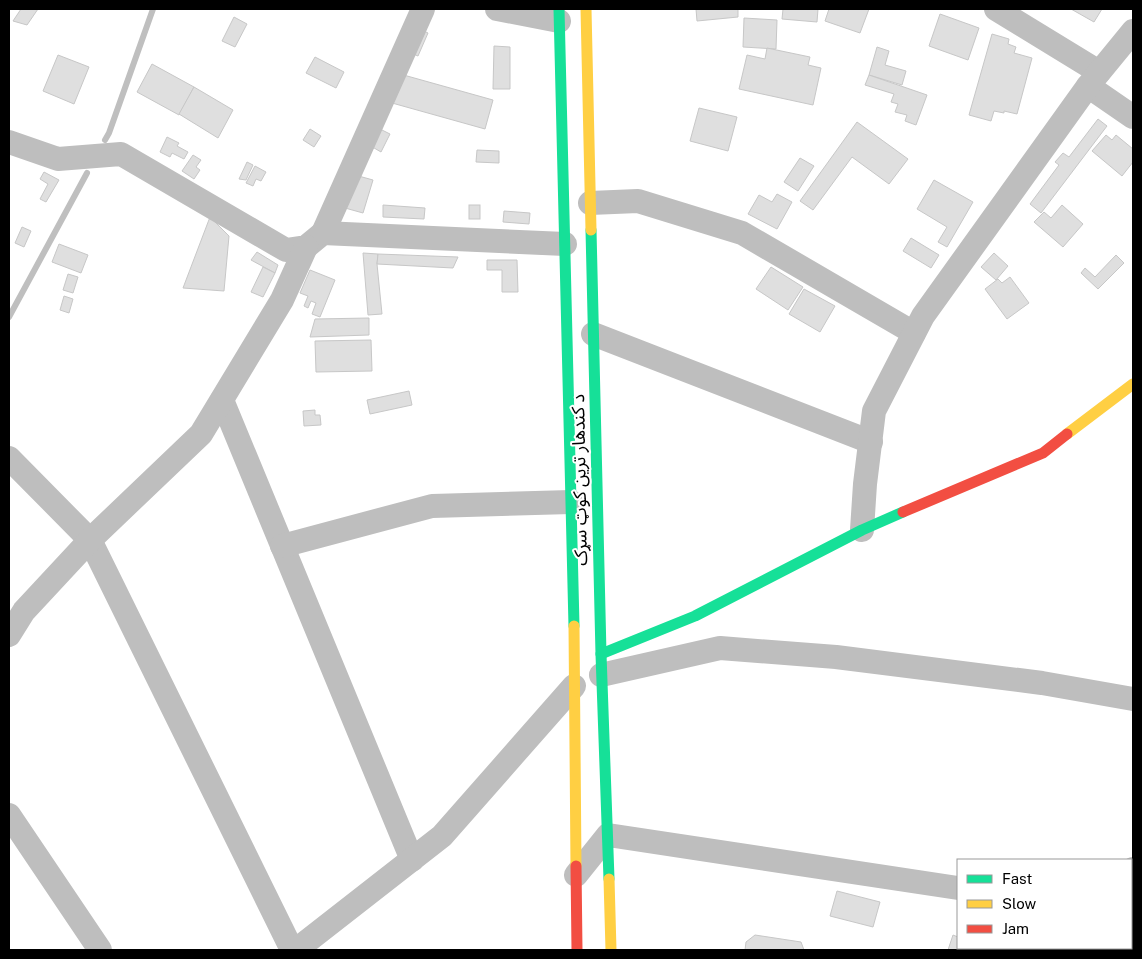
<svg xmlns="http://www.w3.org/2000/svg" width="1142" height="959" font-family="'Public Sans','Noto Sans Arabic',sans-serif">
  <style>
    .lines { fill: none; stroke-linecap: round; stroke-linejoin: round }
    .stream { stroke: #bfbfbf; stroke-width: 6 }
    .building { fill: #dfdfdf; stroke: #c7c7c7 }
    .street { stroke: #bebebe; stroke-width: 24 }
    .fast { stroke: #16e098; stroke-width: 11 }
    .slow { stroke: #ffcf43; stroke-width: 11 }
    .jam { stroke: #f24e42; stroke-width: 11 }
    .labels { text-anchor: middle; dominant-baseline: central; stroke-width: 4; stroke-linejoin: round; paint-order: stroke }
    .street-label { font-size: 18px; fill: #000; stroke: #fff }
  </style>
  <rect width="100%" height="100%" fill="#fff"/>
  <g class="lines">
    <g class="stream">
      <polyline points="105,140 109,133 153,9"/>
      <polyline points="9,317 87,173"/>
    </g>
  </g>
  <g class="building">
    <polygon points="21,9 38,9 27,25 13,21"/>
    <polygon points="696,9 738,9 738,17 697,21"/>
    <polygon points="783,9 818,9 817,22 782,19"/>
    <polygon points="829,9 869,9 860,33 825,21"/>
    <polygon points="1071,9 1102,9 1094,22"/>
    <polygon points="940,14 979,28 968,60 929,46"/>
    <polygon points="234,17 247,24 235,47 222,41"/>
    <polygon points="744,18 777,20 776,49 743,47"/>
    <polygon points="416,27 428,33 418,56 406,51"/>
    <polygon points="992,34 1009,39 1008,44 1016,47 1014,53 1032,58 1017,114 1004,111 1004,113 994,111 991,121 969,115"/>
    <polygon points="494,46 510,47 510,89 493,89"/>
    <polygon points="877,47 889,51 885,65 906,71 902,85 869,75"/>
    <polygon points="767,48 810,57 808,65 821,68 813,105 739,89 747,55 765,59"/>
    <polygon points="58,55 89,67 74,104 43,91"/>
    <polygon points="315,57 344,72 336,88 306,73"/>
    <polygon points="152,64 194,87 179,115 137,92"/>
    <polygon points="400,74 493,100 485,129 392,103"/>
    <polygon points="869,75 927,95 916,125 905,121 907,115 895,112 898,104 891,102 894,94 865,85"/>
    <polygon points="194,87 233,110 218,138 179,114"/>
    <polygon points="699,108 737,117 728,151 690,141"/>
    <polygon points="1098,119 1107,126 1041,213 1030,204 1059,165 1055,162 1063,153 1069,157"/>
    <polygon points="857,122 908,159 889,184 852,157 813,210 800,201"/>
    <polygon points="378,128 390,134 381,152 369,145"/>
    <polygon points="310,129 321,136 314,147 303,140"/>
    <polygon points="1106,135 1112,140 1116,135 1133,149 1133,162 1122,176 1092,151"/>
    <polygon points="167,137 179,143 177,146 188,152 184,159 172,153 170,157 160,152"/>
    <polygon points="477,150 499,151 499,163 476,162"/>
    <polygon points="193,155 201,160 196,167 200,170 194,179 182,171"/>
    <polygon points="800,158 814,166 798,191 784,182"/>
    <polygon points="247,162 253,165 246,180 239,179"/>
    <polygon points="255,166 266,172 261,181 256,179 253,186 246,183"/>
    <polygon points="44,172 59,180 46,202 40,199 48,184 40,179"/>
    <polygon points="355,175 373,180 363,213 345,208"/>
    <polygon points="934,180 973,202 947,247 938,242 947,227 917,209"/>
    <polygon points="777,194 792,202 777,229 748,214 759,195 772,202"/>
    <polygon points="383,205 425,208 424,219 383,217"/>
    <rect x="469" y="205" width="11" height="14"/>
    <polygon points="1062,205 1083,224 1063,247 1034,222 1044,212 1051,218"/>
    <polygon points="504,211 530,213 529,224 503,222"/>
    <polygon points="210,217 229,236 224,291 183,288"/>
    <polygon points="22,227 31,231 24,247 15,243"/>
    <polygon points="911,238 939,255 931,268 903,251"/>
    <polygon points="59,244 88,255 81,273 52,262"/>
    <polygon points="257,252 278,265 275,273 251,260"/>
    <polygon points="363,253 378,254 377,264 382,314 368,315"/>
    <polygon points="994,253 1008,266 996,280 981,267"/>
    <polygon points="378,254 458,257 453,268 377,264"/>
    <polygon points="1116,255 1124,263 1098,289 1081,273 1085,268 1095,277"/>
    <polygon points="487,260 517,260 518,292 502,292 502,270 487,270"/>
    <polygon points="263,267 275,273 263,297 251,292"/>
    <polygon points="771,267 803,287 788,310 756,289"/>
    <polygon points="310,270 335,280 320,317 312,314 316,303 311,301 308,308 304,306 308,296 300,293"/>
    <polygon points="68,274 78,277 73,293 63,290"/>
    <polygon points="1010,277 1029,303 1007,319 985,289 998,279 1002,283"/>
    <polygon points="804,289 835,306 820,332 789,314"/>
    <polygon points="64,296 73,299 69,313 60,310"/>
    <polygon points="369,318 369,335 310,337 315,319"/>
    <polygon points="371,340 372,371 316,372 315,341"/>
    <polygon points="409,391 412,405 370,414 367,400"/>
    <polygon points="315,410 315,415 320,415 321,425 304,426 303,411"/>
    <polygon points="837,891 880,902 873,927 830,916"/>
    <polygon points="755,935 801,942 804,950 745,950 746,942"/>
    <polygon points="953,935 958,937 958,948 992,948 991,950 948,950"/>
  </g>
  <g class="lines">
    <g class="street">
      <polyline points="497,9 559,21"/>
      <polyline points="996,9 1099,72"/>
      <polyline points="1088,86 1133,117"/>
      <polyline points="9,142 58,159 121,154 286,250 306,247 323,233 565,244"/>
      <polyline points="590,203 638,201 742,233 914,333"/>
      <polyline points="323,233 423,9"/>
      <polyline points="593,334 871,442"/>
      <polyline points="222,400 412,860"/>
      <polyline points="9,458 90,540 292,950"/>
      <polyline points="862,530 865,484 874,411 923,316 1088,86 1133,31"/>
      <polyline points="282,546 432,506 571,502"/>
      <polyline points="9,635 24,611 90,540 201,434 282,300 306,247"/>
      <polyline points="601,675 720,648 836,657 1042,683 1133,699"/>
      <polyline points="9,815 100,950"/>
      <polyline points="576,875 608,835 958,888"/>
      <polyline points="1131,875 1133,869"/>
      <polyline points="296,950 442,836 574,686"/>
      <polyline points="1098,950 1100,948"/>
    </g>
    <g class="fast">
      <polyline points="559,9 574,626"/>
      <polyline points="591,230 601,654 609,879"/>
      <polyline points="601,654 695,616 862,530 903,512"/>
    </g>
    <g class="slow">
      <polyline points="586,9 591,230"/>
      <polyline points="1067,434 1133,384"/>
      <polyline points="574,626 576,866"/>
      <polyline points="609,879 611,950"/>
    </g>
    <g class="jam">
      <polyline points="903,512 1043,453 1067,434"/>
      <polyline points="576,866 577,950"/>
    </g>
  </g>
  <g class="labels">
    <g class="street-label">
      <text transform="translate(579 480) rotate(-91)">د کندهار ترين کوټ سړک</text>
    </g>
  </g>
  <rect width="1142" height="959" fill="none" stroke="#000000" stroke-width="20"/>
  <rect x="957" y="859" width="175" height="90" fill="#ffffff" stroke="#999999"/>
  <rect x="967" y="875" width="25" height="8" fill="#16e098" stroke="#999999"/>
  <text x="1002" y="884" font-size="15" fill="#000000">Fast</text>
  <rect x="967" y="900" width="25" height="8" fill="#ffcf43" stroke="#999999"/>
  <text x="1002" y="909" font-size="15" fill="#000000">Slow</text>
  <rect x="967" y="925" width="25" height="8" fill="#f24e42" stroke="#999999"/>
  <text x="1002" y="934" font-size="15" fill="#000000">Jam</text>
</svg>
